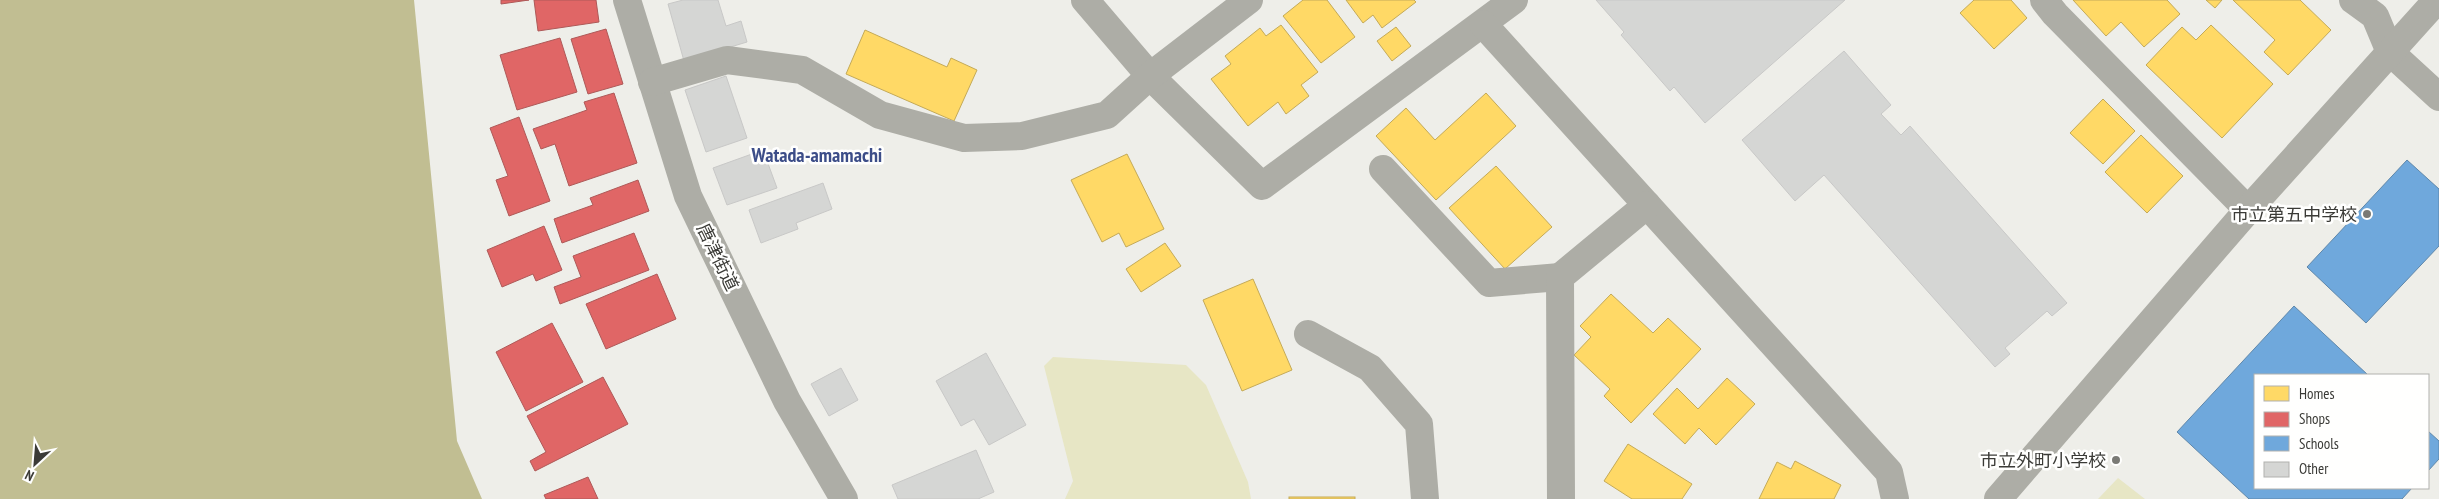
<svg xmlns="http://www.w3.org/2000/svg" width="2439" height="499" font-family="'PT Sans Narrow','Noto Sans JP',sans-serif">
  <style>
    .green { fill: #e7e6c5 }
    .water { fill: #c1be92 }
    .homes { fill: #ffd966; stroke: #c4aa58 }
    .shops { fill: #e06666; stroke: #ae5958 }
    .schools { fill: #6fa8dc; stroke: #5f87aa }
    .building { fill: #d5d6d4; stroke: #c8c8c7 }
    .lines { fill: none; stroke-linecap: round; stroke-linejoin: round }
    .minor { stroke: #adada6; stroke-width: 28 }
    .poi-dot { fill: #7a7a75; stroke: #fffffe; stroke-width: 2 }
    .labels { text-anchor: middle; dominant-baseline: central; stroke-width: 5; stroke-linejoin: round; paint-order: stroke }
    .poi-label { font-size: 18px; fill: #3b3b37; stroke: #fffffe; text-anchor: end }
    .street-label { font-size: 18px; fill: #3b3b37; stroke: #fffffe }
    .quarter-label { font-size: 20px; font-weight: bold; fill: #3c4d88; stroke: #fffffe }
  </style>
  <rect width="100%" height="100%" fill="#eeeee9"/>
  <g class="green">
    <polygon points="1053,357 1186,365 1206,385 1248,482 1251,499 1065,499 1073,481 1044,366"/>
    <polygon points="2118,478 2145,499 2098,499"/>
  </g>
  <polygon class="water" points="0,0 414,0 457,441 482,499 0,499"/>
  <g class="homes">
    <polygon points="1303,0 1327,0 1355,37 1321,63 1283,16"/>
    <polygon points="1346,0 1414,0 1416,2 1382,28 1373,15 1363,23"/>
    <polygon points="1974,0 2011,0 2027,18 1994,49 1960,13"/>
    <polygon points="2073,0 2167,0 2180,14 2144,47 2121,22 2106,36"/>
    <polygon points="2206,0 2222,0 2215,8"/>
    <polygon points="2233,0 2300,0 2331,30 2288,75 2264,52 2275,40"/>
    <polygon points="1281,25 1318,72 1301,85 1309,96 1286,114 1278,102 1248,126 1211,79 1231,64 1225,56 1260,28 1266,36"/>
    <polygon points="2211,25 2273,84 2222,138 2146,65 2182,27 2196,40"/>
    <polygon points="1396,27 1411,46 1392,61 1377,41"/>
    <polygon points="865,30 947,67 951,58 977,70 954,121 846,74"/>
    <polygon points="1486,93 1516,126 1436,200 1376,136 1406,108 1435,140"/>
    <polygon points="2103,99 2135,131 2103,164 2070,133"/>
    <polygon points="2141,135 2183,176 2147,213 2105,172"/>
    <polygon points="1127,154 1164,229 1126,247 1119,233 1102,242 1071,180"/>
    <polygon points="1496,166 1552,227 1505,269 1449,208"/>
    <polygon points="1165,243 1181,266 1141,292 1126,269"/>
    <polygon points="1253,279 1292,370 1242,391 1203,300"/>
    <polygon points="1611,294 1653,333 1668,318 1701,349 1631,423 1604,396 1610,389 1574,355 1591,337 1580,326"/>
    <polygon points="1727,378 1755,404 1716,445 1699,428 1685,444 1653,414 1677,388 1698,409"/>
    <polygon points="1628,444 1692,484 1682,499 1632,499 1604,481"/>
    <polygon points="1795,461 1841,485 1834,499 1759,499 1777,462 1791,469"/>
    <rect x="1289" y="497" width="66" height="2"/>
  </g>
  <g class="shops">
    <polygon points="501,0 529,0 501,4"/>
    <polygon points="534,0 596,0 599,22 538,31"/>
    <polygon points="606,29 623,84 588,94 571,39"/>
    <polygon points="560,38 577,92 517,110 500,55"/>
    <polygon points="614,93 637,163 569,186 555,144 541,149 533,129 587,110 584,102"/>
    <polygon points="519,117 550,201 509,216 496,180 508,176 490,128"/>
    <polygon points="638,180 649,211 562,243 554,219 593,205 590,198"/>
    <polygon points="544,226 562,270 536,281 533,274 502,287 487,250"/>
    <polygon points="634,233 649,270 560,304 554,287 581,277 573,256"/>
    <polygon points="657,274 676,319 606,349 586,304"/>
    <polygon points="552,323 583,382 526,411 496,352"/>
    <polygon points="603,377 628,424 535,471 530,461 546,452 527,416"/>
    <polygon points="588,477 598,499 546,499 544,495"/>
  </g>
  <g class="schools">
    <polygon points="2407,160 2439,189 2439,246 2366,323 2307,267"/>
    <polygon points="2294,306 2368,375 2255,375 2255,488 2412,488 2402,499 2249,499 2177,432"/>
    <polygon points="2428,431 2439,441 2439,459 2428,471"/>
  </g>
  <g class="building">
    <polygon points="683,0 718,0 726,26 741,21 747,42 684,61 668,4"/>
    <polygon points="1596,0 1845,0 1705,123 1674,87 1670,91 1621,35 1624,32"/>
    <polygon points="1844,51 1891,105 1881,114 1901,135 1910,126 2067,303 2052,316 2047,311 2005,348 2010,354 1995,367 1824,175 1795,201 1742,140"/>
    <polygon points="726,76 747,138 706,152 685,90"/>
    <polygon points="763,150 777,188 727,205 713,168"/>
    <polygon points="823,183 832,209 796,223 798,229 761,243 749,210"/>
    <polygon points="986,353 1026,425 989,445 974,419 961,426 936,381"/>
    <polygon points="841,368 858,400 829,416 811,384"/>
    <polygon points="976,450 994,492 978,499 898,499 892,485"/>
  </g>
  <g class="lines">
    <g class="minor">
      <polyline points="627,0 688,196 787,401 844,499"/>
      <polyline points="1085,0 1150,76 1262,186 1514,0"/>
      <polyline points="2044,0 2055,14 2248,210"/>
      <polyline points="2353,0 2375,16 2390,52 2439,97"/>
      <polyline points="1483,24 1889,472 1895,499"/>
      <polyline points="652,82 727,60 802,70 880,115 964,138 1022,136 1107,115 1150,76 1249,0"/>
      <polyline points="1383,169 1489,283 1560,277"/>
      <polyline points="1308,334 1370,368 1419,424 1425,499"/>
      <polyline points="1561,499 1560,277 1647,205"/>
      <polyline points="1998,499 2248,210 2437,0"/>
    </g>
  </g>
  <g class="poi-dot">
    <circle cx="2367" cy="214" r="5"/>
    <circle cx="2116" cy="460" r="5"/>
  </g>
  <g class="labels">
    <g class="poi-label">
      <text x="2357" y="214">市立第五中学校</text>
      <text x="2106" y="460">市立外町小学校</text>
    </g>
    <g class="street-label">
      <text transform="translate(718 257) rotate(64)">唐津街道</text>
    </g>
    <g class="quarter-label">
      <text x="817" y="155">Watada-amamachi</text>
    </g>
  </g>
  <rect x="2254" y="374" width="175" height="115" fill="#fffffe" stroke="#b1b1ae"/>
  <rect x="2264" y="386" width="25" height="15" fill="#ffd966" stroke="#b1b1ae"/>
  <text x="2299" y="399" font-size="15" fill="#3b3b37">Homes</text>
  <rect x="2264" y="412" width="25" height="15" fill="#e06666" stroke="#b1b1ae"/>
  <text x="2299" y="424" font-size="15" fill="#3b3b37">Shops</text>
  <rect x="2264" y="436" width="25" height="15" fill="#6fa8dc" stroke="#b1b1ae"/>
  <text x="2299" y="449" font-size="15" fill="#3b3b37">Schools</text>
  <rect x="2264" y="462" width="25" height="15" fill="#d5d6d4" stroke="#b1b1ae"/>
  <text x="2299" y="474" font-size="15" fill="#3b3b37">Other</text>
  <g transform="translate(35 464) rotate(206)" stroke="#fffffe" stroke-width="4" paint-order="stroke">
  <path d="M0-4L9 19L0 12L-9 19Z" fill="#3b3b37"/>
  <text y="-8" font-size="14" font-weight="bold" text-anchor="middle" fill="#3b3b37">N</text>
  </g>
</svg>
